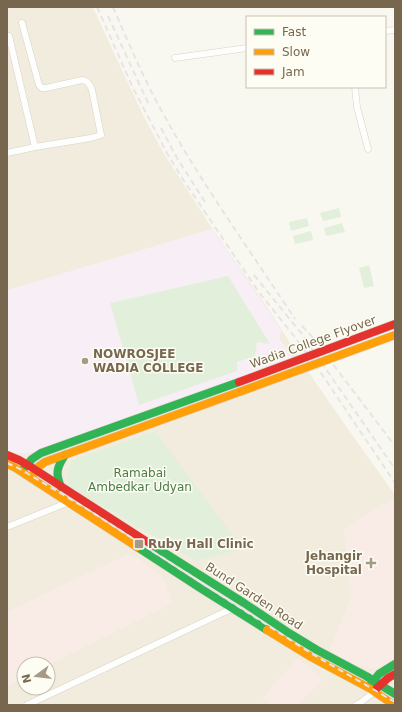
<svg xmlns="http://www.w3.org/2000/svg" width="402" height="712" font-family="'DejaVu Sans',sans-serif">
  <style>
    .residential { fill: #f1ecde; fill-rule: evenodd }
    .commercial { fill: #f2ebdf }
    .education { fill: #f7eff5 }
    .medical { fill: #f9ece7 }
    .green { fill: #e2f0db }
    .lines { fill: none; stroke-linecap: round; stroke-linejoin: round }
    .street-casing { stroke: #d6d3cb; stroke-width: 7 }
    .fast-casing { stroke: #d7d3ca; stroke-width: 9 }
    .slow-casing { stroke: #d7d3ca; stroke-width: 9 }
    .jam-casing { stroke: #d7d3ca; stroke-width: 9 }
    .street { stroke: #fefefd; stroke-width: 6 }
    .fast { stroke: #30b455; stroke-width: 8 }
    .slow { stroke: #ff9f0a; stroke-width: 8 }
    .jam { stroke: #e5322d; stroke-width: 8 }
    .rail { stroke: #e7e4e7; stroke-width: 2; stroke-dasharray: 6 4; stroke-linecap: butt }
    .slow-bridge-casing { stroke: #d7d3ca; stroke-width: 9; stroke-linecap: butt }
    .jam-bridge-casing { stroke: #d7d3ca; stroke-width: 9; stroke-linecap: butt }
    .slow-bridge { stroke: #ff9f0a; stroke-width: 8 }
    .jam-bridge { stroke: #e5322d; stroke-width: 8 }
    .poi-dot { fill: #a59987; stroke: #fefdf3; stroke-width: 1.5 }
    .labels { text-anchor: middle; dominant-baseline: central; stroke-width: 3; stroke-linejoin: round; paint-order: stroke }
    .street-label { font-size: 12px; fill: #78674f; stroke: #fefdf3 }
    .poi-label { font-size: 12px; font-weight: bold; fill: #78674f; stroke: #fefdf3; text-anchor: start }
    .park-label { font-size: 12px; fill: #4b7d47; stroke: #fefdf3 }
  </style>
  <rect width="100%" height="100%" fill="#f8f7f0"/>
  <path class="residential" d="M7,7H93L112,49L144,117L164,154L210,225L271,313L309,373L355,439L395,495V672L355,705H7ZM24,664H48V688H24Z"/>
  <polygon class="commercial" points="395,672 395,705 355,705"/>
  <polygon class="education" points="212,229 282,331 279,338 293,359 168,402 31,453 16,453 7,450 7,290"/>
  <g class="medical">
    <polygon points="394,498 395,499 395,659 382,666 371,669 354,664 329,650 351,598 344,528"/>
    <polygon points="128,554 136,557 163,577 173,603 48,665 48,664 24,664 24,677 7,686 7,612"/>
    <polygon points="298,658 323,680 296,705 269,705 262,698"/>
  </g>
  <g class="green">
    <polygon points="339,208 341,217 323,221 320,213"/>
    <polygon points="307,218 309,226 291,231 289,222"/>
    <polygon points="342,223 345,232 326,236 324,228"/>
    <polygon points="311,231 313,240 295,244 293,236"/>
    <polygon points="369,265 374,286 364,288 359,268"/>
    <polygon points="228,276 270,344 257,342 255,356 237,362 237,371 139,405 110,303"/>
    <polygon points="155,431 243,549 196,561 67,485 71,461"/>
  </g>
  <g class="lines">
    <g class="street-casing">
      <g id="street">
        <polyline points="385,31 395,30"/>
        <polyline points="9,36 35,147"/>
        <polyline points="175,58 247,48"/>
        <polyline points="355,87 357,107 368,149"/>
        <path d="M7,153L35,147L91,138L101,135L92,90C90,85 88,81 82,80L46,88H42L39,85L22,23"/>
        <polyline points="7,527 69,502"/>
        <polyline points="27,705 233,608"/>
        <polyline points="356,705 360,703 374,692"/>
      </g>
    </g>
    <g class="fast-casing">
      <g id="fast">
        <polyline points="24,468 32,459 41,453 239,382"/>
        <path d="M61,487C55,473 57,467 65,455"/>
        <polyline points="152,545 244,603 289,633 317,650 366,676 395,694"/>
        <polyline points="137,547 200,588 267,630"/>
        <polyline points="371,684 379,674 395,664"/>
      </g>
    </g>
    <g class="slow-casing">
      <g id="slow">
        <polyline points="7,464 14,467 137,547"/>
        <polyline points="33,475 38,467 45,462 242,391"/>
        <polyline points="267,630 311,657 369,688 394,705"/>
      </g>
    </g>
    <g class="jam-casing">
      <g id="jam">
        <polyline points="7,455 19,460 31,467 152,545"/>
        <polyline points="377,688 388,678 395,674"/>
      </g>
    </g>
    <use href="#street" class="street"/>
    <use href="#fast" class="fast"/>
    <use href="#slow" class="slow"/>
    <use href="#jam" class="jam"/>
    <g class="rail">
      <polyline points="97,7 133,88 168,155 182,178 258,291 294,336 319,370 395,483"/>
      <path d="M113,7C129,44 145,82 165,117C204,187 251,252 295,319"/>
      <polyline points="108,16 149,105"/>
      <polyline points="161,128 177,158 205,202"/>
      <polyline points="254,275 271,296 301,333 395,469"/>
      <polyline points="302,326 318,343 335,367 395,446"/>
      <polyline points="7,463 20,469 87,509 309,652 395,702"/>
    </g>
    <g class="slow-bridge-casing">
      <polyline id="slow-bridge" points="242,391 395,335"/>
    </g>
    <g class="jam-bridge-casing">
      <polyline id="jam-bridge" points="239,382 395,324"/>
    </g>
    <use href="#slow-bridge" class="slow-bridge"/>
    <use href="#jam-bridge" class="jam-bridge"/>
  </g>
  <g class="poi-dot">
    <circle cx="85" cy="361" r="4"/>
    <rect x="134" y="539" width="10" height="10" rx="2"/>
    <path d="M369 557h4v4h4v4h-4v4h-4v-4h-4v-4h4z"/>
  </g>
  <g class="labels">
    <g class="street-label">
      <text transform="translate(313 342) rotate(-20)">Wadia College Flyover</text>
      <text transform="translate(254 596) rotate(33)">Bund Garden Road</text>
    </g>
    <g class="poi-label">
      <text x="93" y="354">NOWROSJEE<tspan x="93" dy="14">WADIA COLLEGE</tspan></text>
      <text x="148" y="544">Ruby Hall Clinic</text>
      <text x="362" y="556" text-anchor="end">Jehangir<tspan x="362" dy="14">Hospital</tspan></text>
    </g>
    <g class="park-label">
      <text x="140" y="473">Ramabai<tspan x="140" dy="14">Ambedkar Udyan</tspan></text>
    </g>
  </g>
  <rect width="402" height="712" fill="none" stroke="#78674f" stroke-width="16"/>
  <rect x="246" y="16" width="140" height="72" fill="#fefdf3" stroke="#c8c1b1"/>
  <rect x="254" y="29" width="20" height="6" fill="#30b455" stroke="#c8c1b1"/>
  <text x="282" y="36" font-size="12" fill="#78674f">Fast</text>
  <rect x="254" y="49" width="20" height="6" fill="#ff9f0a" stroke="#c8c1b1"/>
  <text x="282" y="56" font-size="12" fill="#78674f">Slow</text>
  <rect x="254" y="69" width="20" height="6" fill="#e5322d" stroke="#c8c1b1"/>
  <text x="282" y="76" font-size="12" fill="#78674f">Jam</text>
  <g transform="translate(36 676) rotate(255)"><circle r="19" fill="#fefdf3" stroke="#c8c1b1"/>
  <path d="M0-3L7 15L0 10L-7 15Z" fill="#a59987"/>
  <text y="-6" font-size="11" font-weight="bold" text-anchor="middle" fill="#78674f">N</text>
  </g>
</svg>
